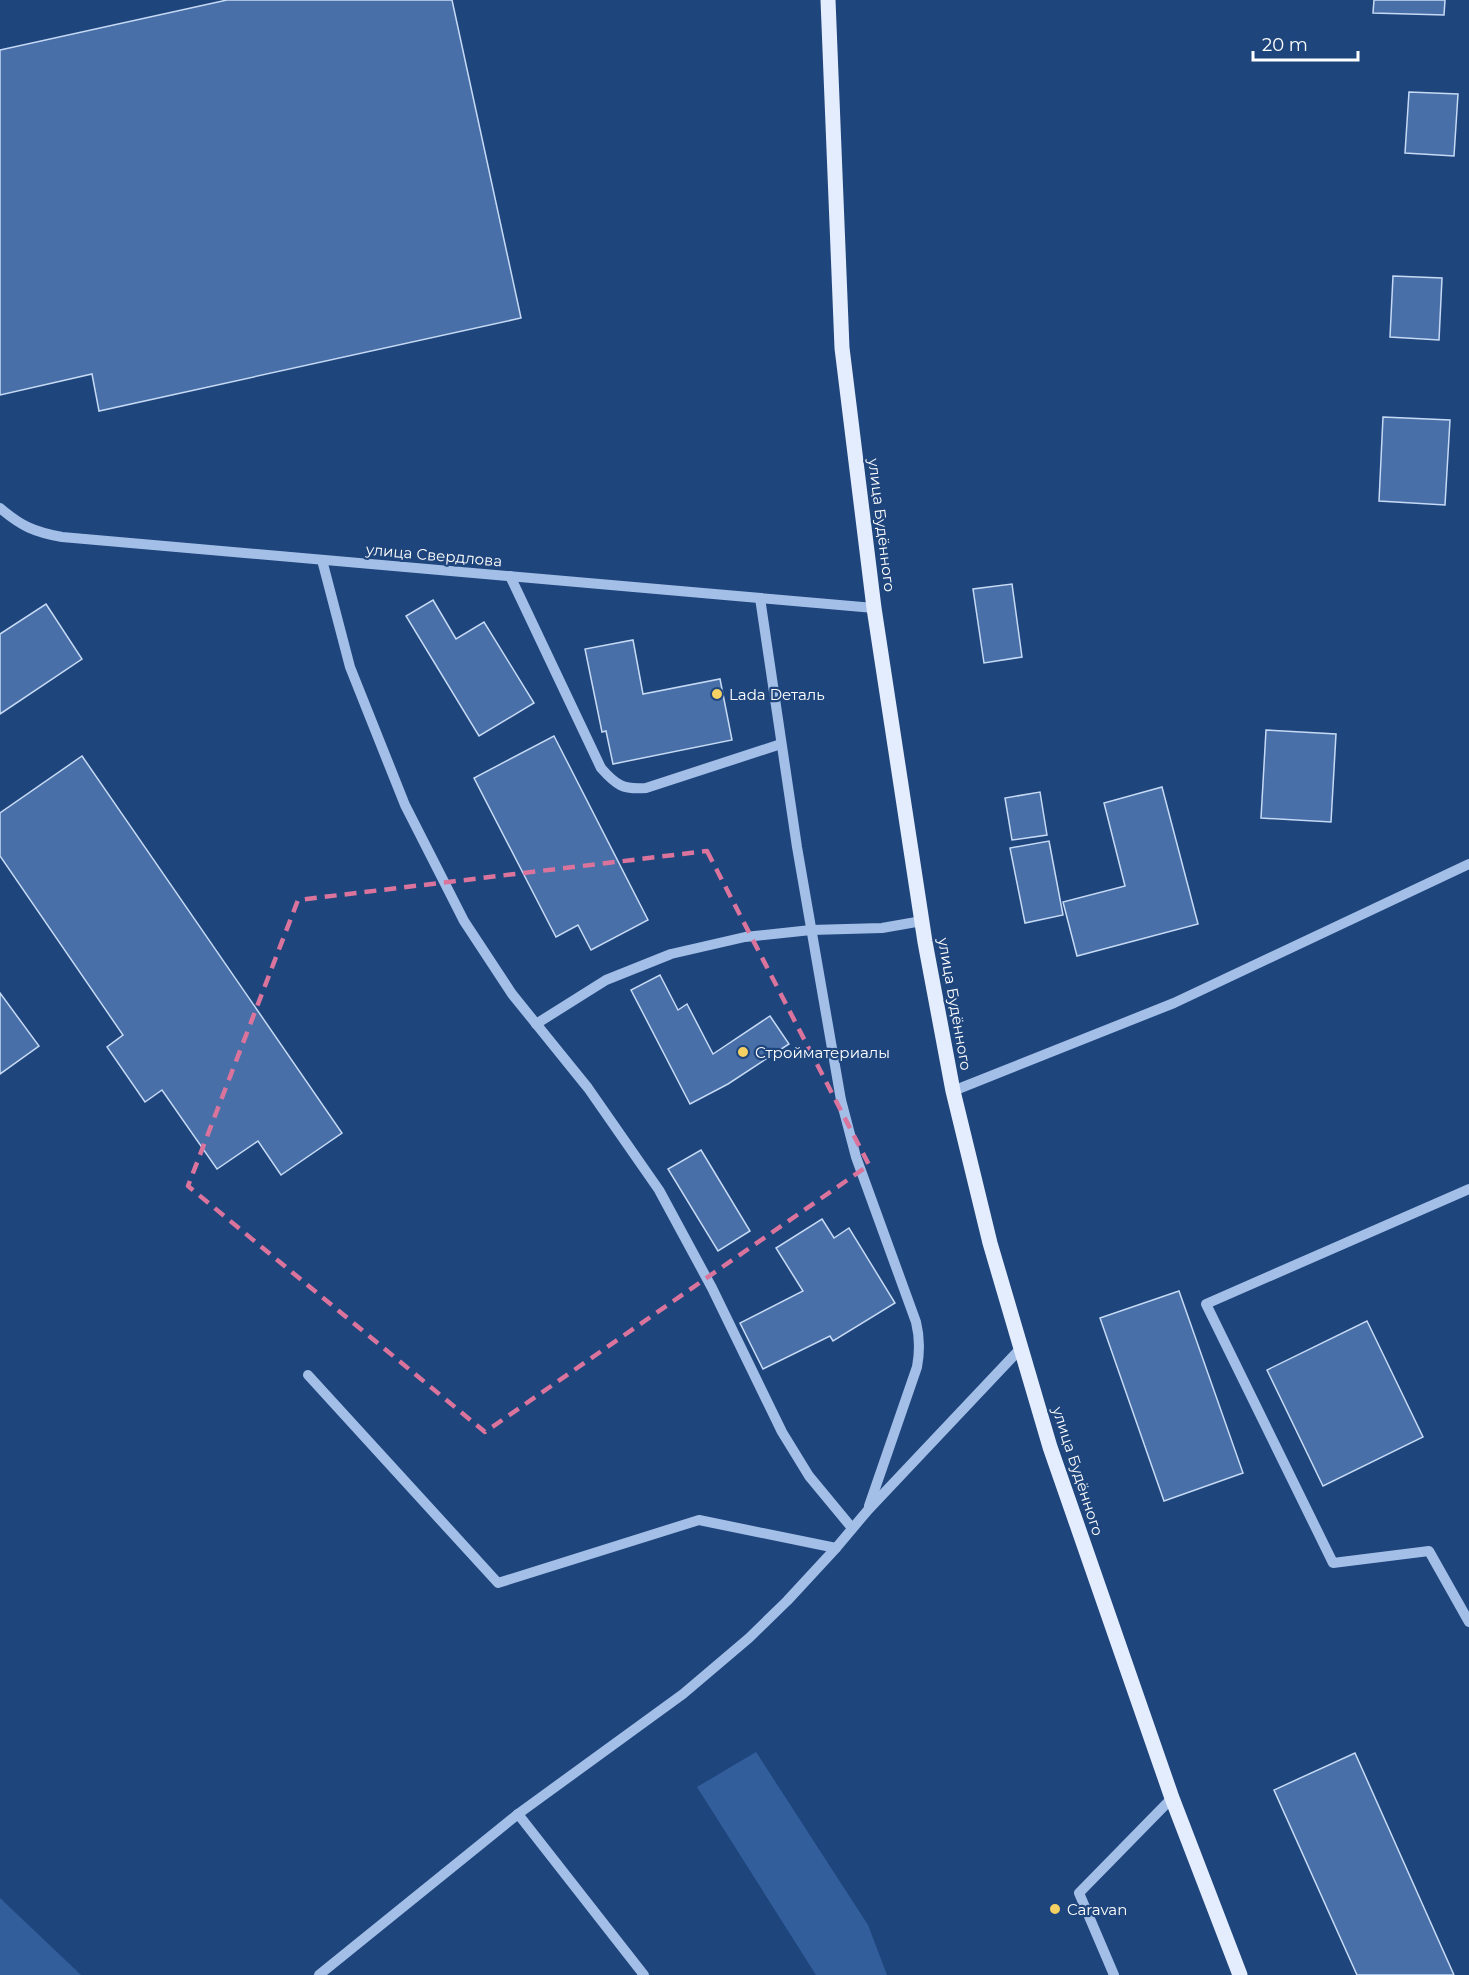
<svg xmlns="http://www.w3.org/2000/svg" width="1469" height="1975" font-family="Montserrat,sans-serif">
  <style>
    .green { fill: #325e9b }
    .building { fill: #486fa7; stroke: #c6daf5; stroke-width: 1.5 }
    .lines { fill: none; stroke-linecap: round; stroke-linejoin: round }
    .minor { stroke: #a3bfe7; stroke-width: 10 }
    .major { stroke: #e4edfd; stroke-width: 15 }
    .marked { fill: none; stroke: #da749d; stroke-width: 4.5; stroke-dasharray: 12 8; stroke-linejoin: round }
    .poi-dot { fill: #f5d063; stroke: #1f457d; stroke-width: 2 }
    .labels { text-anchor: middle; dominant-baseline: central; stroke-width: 4.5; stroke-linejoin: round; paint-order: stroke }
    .street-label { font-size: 15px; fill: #fff; stroke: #1f457d }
    .poi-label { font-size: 15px; fill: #fff; stroke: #1f457d; text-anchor: start }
  </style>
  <rect width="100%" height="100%" fill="#1f457d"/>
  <g class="green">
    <polygon points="756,1752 868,1925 887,1975 816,1975 697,1787"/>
    <polygon points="0,1898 81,1975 0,1975"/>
  </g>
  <g class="building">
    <polygon points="227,0 452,0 521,318 99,411 92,374 0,395 0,50"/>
    <polygon points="1374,0 1445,0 1444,15 1373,13"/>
    <polygon points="1409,92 1458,94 1454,156 1405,153"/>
    <polygon points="1393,276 1442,278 1439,340 1390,337"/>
    <polygon points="1383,417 1450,420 1445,505 1379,501"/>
    <polygon points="1012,584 1022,657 984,663 973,589"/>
    <polygon points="433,600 456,639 484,622 534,703 479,736 406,616"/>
    <polygon points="46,604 82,659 0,714 0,634"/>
    <polygon points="633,640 643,694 720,679 732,740 613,764 606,731 602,732 585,649"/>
    <polygon points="1266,730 1336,734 1331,822 1261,818"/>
    <polygon points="554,736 648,920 591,950 578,925 556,937 474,778"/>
    <polygon points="82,756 342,1133 281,1175 258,1141 217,1169 162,1090 145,1102 107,1047 123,1035 0,856 0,813"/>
    <polygon points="1162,787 1198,924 1077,956 1063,902 1125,886 1104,803"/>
    <polygon points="1040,792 1047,835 1012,840 1005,798"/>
    <polygon points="1049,841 1063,915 1025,923 1010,848"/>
    <polygon points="660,975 678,1010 687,1004 713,1054 770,1016 789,1044 728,1084 690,1104 631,990"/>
    <polygon points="0,993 39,1046 0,1074"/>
    <polygon points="701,1150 750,1231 718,1251 668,1169"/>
    <polygon points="822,1219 834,1238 849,1228 895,1303 833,1341 830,1336 763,1369 740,1323 803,1291 776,1248"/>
    <polygon points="1179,1291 1243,1473 1164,1501 1100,1318"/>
    <polygon points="1367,1321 1423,1437 1323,1486 1267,1370"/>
    <polygon points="1355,1753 1454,1975 1357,1975 1274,1790"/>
  </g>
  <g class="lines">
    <g class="minor">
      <path d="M0,508C21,526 34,532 62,537L874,608"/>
      <polyline points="322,560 350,667 405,805 464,921 512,994 588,1088 659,1190 712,1288 782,1432 809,1476 852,1528"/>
      <path d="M510,576L601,768C616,785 623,790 646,788L781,744"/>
      <path d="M760,598L797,847L841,1100L856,1157L916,1322C920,1338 920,1351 917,1367L869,1506"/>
      <polyline points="536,1024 606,980 671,954 745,937 811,930 882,928 922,921"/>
      <polyline points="953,1091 1174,1003 1469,864"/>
      <polyline points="1469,1189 1206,1304 1333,1563 1429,1551 1469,1622"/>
      <polyline points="308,1375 498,1583 699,1520 836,1548"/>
      <polyline points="518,1814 644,1975"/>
      <polyline points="319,1975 518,1814 683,1694 749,1638 787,1601 836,1548 868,1510 1021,1348"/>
      <polyline points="1114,1975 1079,1893 1172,1798"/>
    </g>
    <polyline class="major" points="828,0 842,348 874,608 925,942 953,1091 990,1243 1050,1447 1172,1798 1240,1975"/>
  </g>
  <path class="marked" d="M707,851L869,1165L485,1432L188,1186L298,900Z"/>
  <g class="poi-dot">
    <circle cx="717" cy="694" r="6"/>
    <circle cx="743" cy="1052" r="6"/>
    <circle cx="1055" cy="1909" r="6"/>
  </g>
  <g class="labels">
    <g class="street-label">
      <text transform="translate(882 525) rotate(83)">улица Будённого</text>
      <text transform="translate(434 555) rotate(5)">улица Свердлова</text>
      <text transform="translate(955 1004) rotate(80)">улица Будённого</text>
      <text transform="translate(1078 1471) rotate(72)">улица Будённого</text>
    </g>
    <g class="poi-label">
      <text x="729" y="694">Lada Dеталь</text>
      <text x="755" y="1052">Стройматериалы</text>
      <text x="1067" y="1909">Caravan</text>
    </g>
  </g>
  <path d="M1253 51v9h105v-9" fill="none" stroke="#ffffff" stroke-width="3"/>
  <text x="1262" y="51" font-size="18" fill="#ffffff" stroke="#1f457d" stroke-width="4.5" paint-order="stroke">20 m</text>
</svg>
